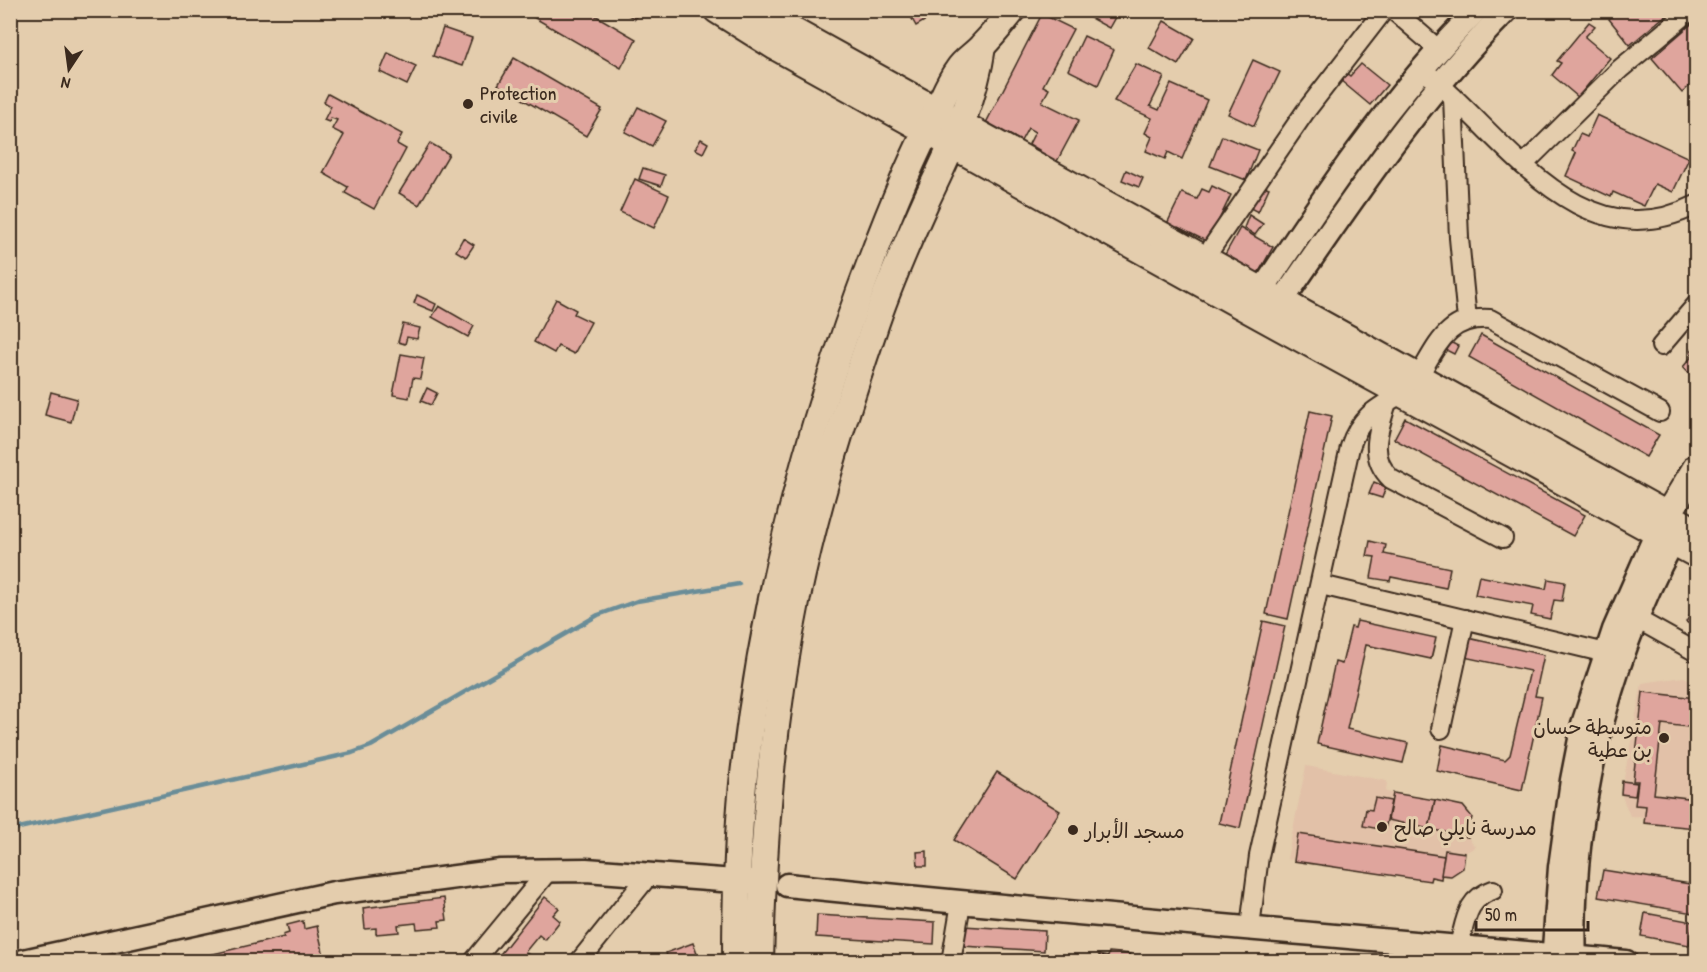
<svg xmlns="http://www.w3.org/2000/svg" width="1707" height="972" font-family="'Patrick Hand','Playpen Sans Arabic',sans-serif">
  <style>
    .built { fill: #e2c1a8 }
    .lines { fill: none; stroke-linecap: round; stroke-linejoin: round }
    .stream { stroke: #6a8d98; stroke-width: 4.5 }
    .building { fill: #dfa59d; stroke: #3b2a1e; stroke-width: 1.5 }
    .minor-casing { stroke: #3b2a1e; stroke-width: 22 }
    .tertiary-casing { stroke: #3b2a1e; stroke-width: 27 }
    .secondary-casing { stroke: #3b2a1e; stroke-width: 30 }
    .minor { stroke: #e4cdad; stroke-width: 18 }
    .tertiary { stroke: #e4cdad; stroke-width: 22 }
    .secondary { stroke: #e4cdad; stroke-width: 26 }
    .poi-dot { fill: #3b2a1e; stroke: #e4cdad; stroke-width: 2 }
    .labels { text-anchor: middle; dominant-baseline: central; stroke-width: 6; stroke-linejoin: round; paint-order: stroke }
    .poi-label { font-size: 20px; fill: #3b2a1e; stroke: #e4cdad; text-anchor: start }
  </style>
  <rect width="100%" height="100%" fill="#e4cdad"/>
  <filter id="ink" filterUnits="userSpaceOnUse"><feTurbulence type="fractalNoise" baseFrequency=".0167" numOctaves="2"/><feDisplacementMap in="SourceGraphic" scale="12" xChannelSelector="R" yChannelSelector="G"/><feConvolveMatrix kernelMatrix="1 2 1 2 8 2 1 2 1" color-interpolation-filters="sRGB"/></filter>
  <g filter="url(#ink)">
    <g class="built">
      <polygon points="1684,677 1696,683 1696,820 1630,816 1621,794 1642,683"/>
      <polygon points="1306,766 1387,781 1386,792 1463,806 1473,816 1468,837 1475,847 1465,853 1463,868 1451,876 1431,877 1430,881 1287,859"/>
    </g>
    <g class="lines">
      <polyline class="stream" points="10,830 352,753 371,746 598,615 637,601 739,584"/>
    </g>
    <g class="building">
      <polygon points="521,10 586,10 636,39 621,68"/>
      <polygon points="620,10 639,10 635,19"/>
      <polygon points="907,10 943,10 916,26"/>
      <polygon points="1085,10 1119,10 1109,28 1083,14"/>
      <polygon points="1619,10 1672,10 1630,45 1609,19"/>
      <polygon points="1042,14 1073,29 1043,86 1049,89 1042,102 1079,120 1056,163 1037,153 1039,150 1029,144 1035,132 1028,128 1021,141 986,123"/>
      <polygon points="1696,20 1696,80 1682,93 1652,58"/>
      <polygon points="1164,21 1194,38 1178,65 1149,48"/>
      <polygon points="1589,22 1595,26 1585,37 1610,58 1578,97 1552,75 1561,63 1557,61"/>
      <polygon points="443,28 472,38 462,66 433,56"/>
      <polygon points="1084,36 1114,50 1098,85 1068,70"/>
      <polygon points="388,53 416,66 407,85 380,72"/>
      <polygon points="514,58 602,109 586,136 498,85"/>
      <polygon points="1253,60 1280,72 1254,126 1228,114"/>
      <polygon points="1136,64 1164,77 1150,106 1159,110 1171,84 1207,100 1182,159 1168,152 1165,159 1146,151 1152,137 1145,133 1152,118 1114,101"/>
      <polygon points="1361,64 1387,85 1370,105 1340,80 1346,73 1350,76"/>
      <polygon points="328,94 402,134 397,144 406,149 374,209 345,193 348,187 323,173 344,135 332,129 337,120 331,118 329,122 324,120 331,106 324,102"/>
      <polygon points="638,107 666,121 652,146 625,132"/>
      <polygon points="1597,115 1689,158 1673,192 1655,184 1644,206 1613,192 1611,197 1566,176 1576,153 1572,151 1580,134 1587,137"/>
      <polygon points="1222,136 1258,150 1246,180 1210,166"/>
      <polygon points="701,139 708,143 703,153 695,149"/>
      <polygon points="430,143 449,154 419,205 399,193"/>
      <polygon points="643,168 665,175 661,186 639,179"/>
      <polygon points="1126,170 1143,178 1139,187 1122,180"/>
      <polygon points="635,179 669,195 654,228 620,212"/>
      <polygon points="1260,185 1269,188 1258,212 1250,208"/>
      <polygon points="1212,186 1231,195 1208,242 1178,227 1173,237 1163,232 1182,193 1197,199 1202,189 1209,192"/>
      <polygon points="1249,215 1263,224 1255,235 1244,228"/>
      <polygon points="1240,228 1273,247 1255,279 1222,260"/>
      <polygon points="463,238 474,245 466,257 456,251"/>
      <polygon points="417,295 436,304 433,311 414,303"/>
      <polygon points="556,299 576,310 574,314 591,322 574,354 558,346 554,353 534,342"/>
      <polygon points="439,306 474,326 468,337 432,317"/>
      <polygon points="403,324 420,328 417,339 407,337 405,344 398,342"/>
      <polygon points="1481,335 1659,435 1646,457 1469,357"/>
      <polygon points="1448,341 1458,346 1454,354 1444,349"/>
      <polygon points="1696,345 1696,377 1694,379 1683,367 1693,355 1690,352"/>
      <polygon points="401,354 424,358 420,379 413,378 409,398 393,395"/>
      <polygon points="427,388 437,393 431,405 421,401"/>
      <polygon points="51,392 77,399 71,422 45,415"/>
      <polygon points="1310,411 1332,416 1288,619 1266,614"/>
      <polygon points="1405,418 1585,515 1573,536 1394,439"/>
      <polygon points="1374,482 1386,487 1382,498 1369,494"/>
      <polygon points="1370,541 1386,545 1384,554 1450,568 1446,588 1391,577 1390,581 1371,578 1375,557 1367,556"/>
      <polygon points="1479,576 1546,589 1548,579 1565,582 1562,601 1554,600 1550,619 1531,615 1533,606 1475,595"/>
      <polygon points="1696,605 1696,628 1686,622"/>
      <polygon points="1263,621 1285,626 1240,828 1219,823"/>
      <polygon points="1357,621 1436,638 1431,659 1366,645 1347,729 1408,743 1403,763 1317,744 1335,662 1342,664 1351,627 1355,628"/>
      <polygon points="1468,638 1544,655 1535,696 1542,697 1522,790 1437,771 1442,745 1505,760 1510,755 1530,671 1464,657"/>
      <polygon points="1643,692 1696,698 1696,728 1662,724 1654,794 1696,799 1696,828 1644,823 1646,806 1635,805 1638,781 1633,781"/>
      <polygon points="997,772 1060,811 1017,879 954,840"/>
      <polygon points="1622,781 1637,783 1635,796 1621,794"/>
      <polygon points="1393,793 1435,800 1429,829 1388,820"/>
      <polygon points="1375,798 1391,801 1385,830 1363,826 1366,809 1372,810"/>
      <polygon points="1435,800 1463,806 1472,817 1468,837 1429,829"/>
      <polygon points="1298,834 1444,856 1441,879 1431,877 1430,881 1294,861"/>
      <polygon points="1445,850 1465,853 1463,868 1451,876 1441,875"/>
      <polygon points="927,851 927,866 918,866 917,852"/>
      <polygon points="1603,870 1696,885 1693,913 1598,897"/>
      <polygon points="545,897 559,908 553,915 560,921 545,940 539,935 525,952 532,957 528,962 494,962"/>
      <polygon points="444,898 447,920 439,921 440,927 417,929 416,923 398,925 399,932 376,934 376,928 365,929 363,908"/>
      <polygon points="1645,913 1693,922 1689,945 1641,936"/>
      <polygon points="817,915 935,922 934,944 816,937"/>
      <polygon points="303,921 304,929 317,926 324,956 301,962 298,962 296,957 276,962 180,962 284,937 283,935 289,933 287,925"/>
      <polygon points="963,926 1045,931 1044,951 962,946"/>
      <polygon points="693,943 700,962 669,962 666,953"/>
      <polygon points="1109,952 1130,954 1129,962 1099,962 1099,955 1108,957"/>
      <polygon points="166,954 168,961 175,959 175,962 154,962 152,957"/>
    </g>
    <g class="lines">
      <g class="minor-casing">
        <g id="minor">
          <polyline points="1393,10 1438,49"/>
          <path d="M1429,75C1506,139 1581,263 1696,205"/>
          <polyline points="1453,97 1459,238 1467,320"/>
          <polyline points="1523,165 1620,69 1691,10"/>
          <polyline points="1204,259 1305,112 1384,10"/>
          <polyline points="1661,346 1696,305"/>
          <path d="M1418,377C1438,345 1447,316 1490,319L1660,412"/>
          <path d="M1387,402C1379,430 1367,456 1391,479L1503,538"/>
          <polyline points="1321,585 1606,653"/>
          <polyline points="1635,618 1696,652"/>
          <polyline points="1441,729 1465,619"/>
          <path d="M1250,927L1259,856L1350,447C1360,416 1377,408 1403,393"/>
          <path d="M1459,945C1466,920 1466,899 1493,890"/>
          <polyline points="473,962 549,870"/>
          <polyline points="579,962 649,875"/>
          <polyline points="951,962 961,903"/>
          <polyline points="1404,962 1406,941"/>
        </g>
      </g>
      <g class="tertiary-casing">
        <g id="tertiary">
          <path d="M1253,304C1320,202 1389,97 1477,10"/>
          <path d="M1271,317C1345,211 1415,102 1507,10"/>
          <path d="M787,885C1066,914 1347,936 1626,962"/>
          <polyline points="19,962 334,893 501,871 586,870 762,883"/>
          <polyline points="1553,962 1560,867 1572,780 1583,724 1614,630 1657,532"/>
          <path d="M1575,962C1569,820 1606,665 1673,541"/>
        </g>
      </g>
      <g class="secondary-casing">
        <g id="secondary">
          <polyline points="717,10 776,47 1249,310 1696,554"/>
          <polyline points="755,10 1696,531"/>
          <polyline points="1659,529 1696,468"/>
          <path d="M736,962C736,902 737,843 743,784C762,605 808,427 872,259C891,208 912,158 937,110C944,96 949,82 958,70C964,60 976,54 983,45C994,34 1003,22 1013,10"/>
          <path d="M760,962C763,839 772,717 797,597C816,506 843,418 873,331C887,288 906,245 925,203C949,152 974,104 982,47"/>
        </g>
      </g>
      <use href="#minor" class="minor"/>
      <use href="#tertiary" class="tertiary"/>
      <use href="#secondary" class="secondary"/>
    </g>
  </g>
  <g class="poi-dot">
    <circle cx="468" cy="104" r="6"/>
    <circle cx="1664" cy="738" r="6"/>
    <circle cx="1382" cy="827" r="6"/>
    <circle cx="1073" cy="830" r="6"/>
  </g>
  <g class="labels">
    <g class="poi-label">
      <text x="480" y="92">Protection<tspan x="480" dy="23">civile</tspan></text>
      <text x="1652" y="726" text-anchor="end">متوسطة حسان<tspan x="1652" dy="23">بن عطية</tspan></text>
      <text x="1394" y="827">مدرسة نايلي صالح</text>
      <text x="1085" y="830">مسجد الأبرار</text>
    </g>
  </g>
  <rect width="1707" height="972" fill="none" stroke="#e4cdad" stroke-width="36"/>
  <rect x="18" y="18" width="1671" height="936" fill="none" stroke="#3b2a1e" stroke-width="2" filter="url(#ink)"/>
  <g transform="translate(69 69) rotate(193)" stroke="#e4cdad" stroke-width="4.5" paint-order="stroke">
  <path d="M0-4.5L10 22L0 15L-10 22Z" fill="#3b2a1e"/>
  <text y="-9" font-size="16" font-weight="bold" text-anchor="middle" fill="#3b2a1e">N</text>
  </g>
  <path d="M1476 921v9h112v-9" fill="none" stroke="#3b2a1e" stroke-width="3"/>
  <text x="1485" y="921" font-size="18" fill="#3b2a1e" stroke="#e4cdad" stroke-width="4.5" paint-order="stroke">50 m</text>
</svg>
